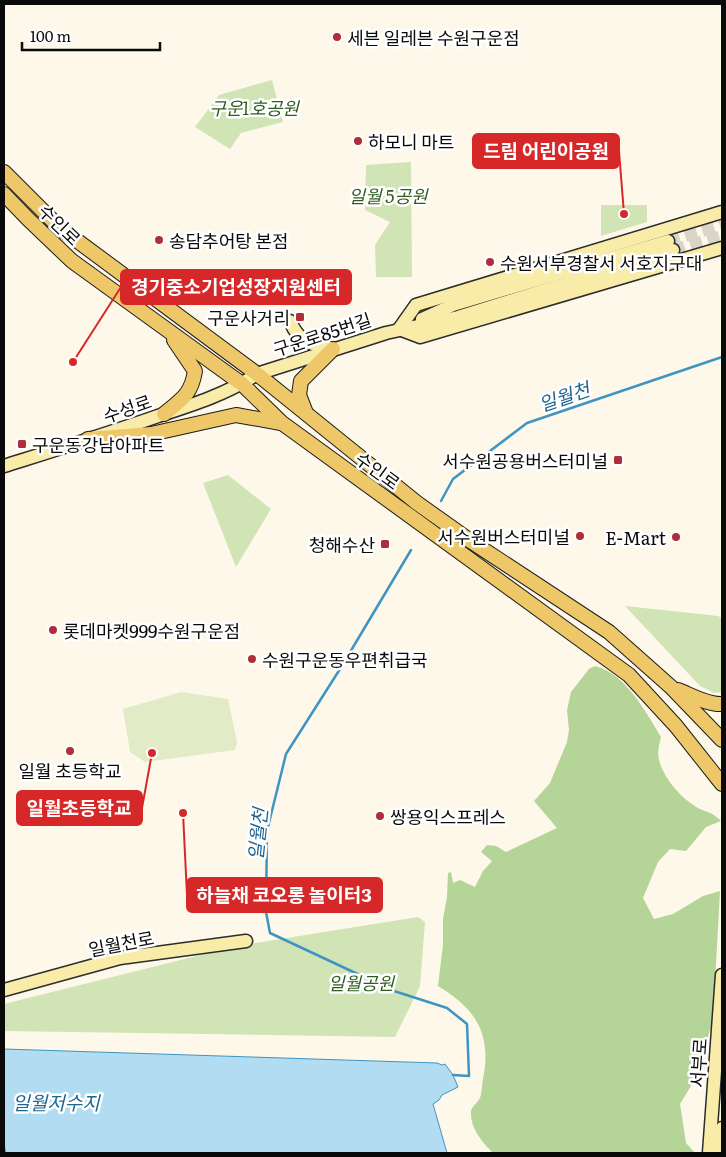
<svg xmlns="http://www.w3.org/2000/svg" width="726" height="1157" font-family="Literata,'Noto Sans KR',serif">
  <style>
    .green { fill: #d1e4b6 }
    .forest { fill: #b5d497 }
    .pitch { fill: #e1ecc7 }
    .water { fill: #b2dcf1; stroke: #3f94c2 }
    .lines { fill: none; stroke-linecap: round; stroke-linejoin: round }
    .stream { stroke: #3f94c2; stroke-width: 2.5 }
    .secondary-tunnel { stroke: #d9d4c8; stroke-width: 12; stroke-dasharray: 12 6; stroke-linecap: butt }
    .secondary-casing { stroke: #2c2c2c; stroke-width: 15 }
    .primary-casing { stroke: #1b1b1b; stroke-width: 16 }
    .secondary { stroke: #f9eca9; stroke-width: 12 }
    .primary { stroke: #eec769; stroke-width: 14 }
    .poi-dot { fill: #af2e3a; stroke: #fff; stroke-width: 2 }
    .labels { text-anchor: middle; dominant-baseline: central; stroke-width: 5; stroke-linejoin: round; paint-order: stroke }
    .poi-label { font-size: 18px; fill: #0a0a0a; stroke: #fff; text-anchor: start }
    .park-label { font-size: 18px; font-style: italic; fill: #305c21; stroke: #fff }
    .street-label { font-size: 18px; fill: #0a0a0a; stroke: #fff }
    .water-label { font-size: 19px; font-style: italic; fill: #1e6591; stroke: #fff }
    .leader { fill: none; stroke: #d62828; stroke-width: 2 }
    .callout-dot { fill: #d62828; stroke: #fff; stroke-width: 2 }
    .callout { fill: #d62828; stroke: #d62828; stroke-width: 2 }
    .callout-label { font-size: 19px; text-anchor: middle; font-weight: bold; fill: #fff }
  </style>
  <rect width="100%" height="100%" fill="#fdf8e9"/>
  <g class="green">
    <polygon points="272,80 283,122 241,133 230,149 195,127 219,95"/>
    <polygon points="411,162 412,277 376,277 375,245 390,222 365,210 366,165"/>
    <polygon points="601,205 647,205 647,222 601,236"/>
    <polygon points="228,475 271,509 236,567 203,483"/>
    <polygon points="625,606 718,616 722,618 722,692 714,693 700,686"/>
    <polygon points="418,917 425,922 420,986 395,1037 4,1031 4,1004 237,946"/>
  </g>
  <path class="forest" d="M595,666C625,673 646,712 661,737C659,745 657,752 659,760C664,779 682,799 698,808C709,813 712,812 721,821L706,827L686,851L670,849L658,862L643,898L654,919L673,914L703,896L720,891L713,1019L697,1076L680,1104L686,1143L695,1153H493C483,1143 471,1129 471,1114C470,1107 477,1104 480,1098C482,1092 482,1084 483,1079C492,1034 476,1009 438,986L443,945V919L447,897L448,873L451,872L453,883L460,880L475,887L483,871L492,861L481,852L487,845L496,846L506,852L557,828L534,801L550,783L567,742L569,730L567,710L571,692L589,669Z"/>
  <polygon class="pitch" points="181,692 228,699 237,742 235,750 145,762 130,752 123,709"/>
  <polygon class="water" points="4,1049 437,1063 442,1065 445,1064 453,1075 458,1087 442,1095 439,1100 433,1104 447,1153 6,1153 4,1145"/>
  <g class="lines">
    <g class="stream">
      <polyline points="441,501 453,479 527,423 722,357"/>
      <polyline points="411,550 340,669 286,754 267,831 266,912 270,933 394,991 447,1008 467,1024 469,1076 453,1075"/>
    </g>
    <g class="secondary-tunnel">
      <polyline points="668,241 722,225"/>
      <polyline points="673,250 722,236"/>
    </g>
    <g class="secondary-casing">
      <g id="secondary">
        <polyline points="422,319 453,305 668,241"/>
        <path d="M290,321C300,344 310,344 333,349"/>
        <polyline points="399,329 416,305 722,212"/>
        <polyline points="399,329 420,337 722,248"/>
        <path d="M4,466C55,450 107,434 158,416C192,405 227,394 257,374L386,333L458,317L673,250"/>
        <polyline points="4,990 120,958 246,941"/>
        <polyline points="709,1153 722,975"/>
        <polyline points="720,1153 722,1128"/>
      </g>
    </g>
    <g class="primary-casing">
      <g id="primary">
        <polyline points="4,172 60,228 257,374 417,503 472,542 609,632 671,687 722,740"/>
        <polyline points="4,194 28,219 72,261 242,384 282,423 629,675 676,726 722,784"/>
        <polyline points="306,413 299,395 301,381 333,349"/>
        <path d="M164,414C182,399 191,395 195,371L174,340"/>
        <polyline points="88,439 151,434 236,415 281,423"/>
        <path d="M678,690C691,695 708,705 722,704"/>
      </g>
    </g>
    <use href="#secondary" class="secondary"/>
    <use href="#primary" class="primary"/>
  </g>
  <g class="poi-dot">
    <circle cx="337" cy="37" r="5"/>
    <circle cx="358" cy="141" r="5"/>
    <circle cx="159" cy="240" r="5"/>
    <circle cx="490" cy="262" r="5"/>
    <rect x="295" y="312" width="10" height="10" rx="2.5"/>
    <rect x="17" y="439" width="10" height="10" rx="2.5"/>
    <rect x="613" y="455" width="10" height="10" rx="2.5"/>
    <circle cx="580" cy="536" r="5"/>
    <circle cx="676" cy="537" r="5"/>
    <rect x="380" y="539" width="10" height="10" rx="2.5"/>
    <circle cx="53" cy="630" r="5"/>
    <circle cx="252" cy="659" r="5"/>
    <circle cx="70" cy="751" r="5"/>
    <circle cx="380" cy="816" r="5"/>
  </g>
  <g class="labels">
    <g class="poi-label">
      <text x="347" y="37">세븐 일레븐 수원구운점</text>
      <text x="368" y="141">하모니 마트</text>
      <text x="169" y="240">송담추어탕 본점</text>
      <text x="500" y="262">수원서부경찰서 서호지구대</text>
      <text x="290" y="317" text-anchor="end">구운사거리</text>
      <text x="32" y="444">구운동강남아파트</text>
      <text x="608" y="460" text-anchor="end">서수원공용버스터미널</text>
      <text x="570" y="536" text-anchor="end">서수원버스터미널</text>
      <text x="666" y="537" text-anchor="end">E-Mart</text>
      <text x="375" y="544" text-anchor="end">청해수산</text>
      <text x="63" y="630">롯데마켓999수원구운점</text>
      <text x="262" y="659">수원구운동우편취급국</text>
      <text x="70" y="770" text-anchor="middle">일월 초등학교</text>
      <text x="390" y="816">쌍용익스프레스</text>
    </g>
    <g class="park-label">
      <text x="254" y="107">구운1호공원</text>
      <text x="388" y="195">일월 5공원</text>
      <text x="361" y="982">일월공원</text>
    </g>
    <g class="street-label">
      <text transform="translate(60 224) rotate(44)">수인로</text>
      <text transform="translate(322 334) rotate(-18)">구운로85번길</text>
      <text transform="translate(127 408) rotate(-19)">수성로</text>
      <text transform="translate(378 470) rotate(36)">수인로</text>
      <text transform="translate(121 943) rotate(-11)">일월천로</text>
      <text transform="translate(698 1063) rotate(-86)">서부로</text>
    </g>
    <g class="water-label">
      <text transform="translate(564 396) rotate(-19)">일월천</text>
      <text transform="translate(257 834) rotate(-84)">일월천</text>
      <text x="56" y="1102">일월저수지</text>
    </g>
  </g>
  <path class="leader" d="M624 214L619 151M73 362L121 287M152 753L142 808M183 813L187 895"/>
  <g class="callout-dot">
    <circle cx="624" cy="214" r="5"/>
    <circle cx="73" cy="362" r="5"/>
    <circle cx="152" cy="753" r="5"/>
    <circle cx="183" cy="813" r="5"/>
  </g>
  <g class="callout">
    <rect x="473" y="134" width="146" height="34" rx="5"/>
    <rect x="121" y="270" width="230" height="34" rx="5"/>
    <rect x="17" y="791" width="125" height="34" rx="5"/>
    <rect x="187" y="878" width="195" height="34" rx="5"/>
  </g>
  <g class="callout-label">
    <text x="546" y="158">드림 어린이공원</text>
    <text x="236" y="294">경기중소기업성장지원센터</text>
    <text x="79" y="815">일월초등학교</text>
    <text x="284" y="902">하늘채 코오롱 놀이터3</text>
  </g>
  <rect width="726" height="1157" fill="none" stroke="#0a0a0a" stroke-width="10"/>
  <path d="M22 42v8h138v-8" fill="none" stroke="#0a0a0a" stroke-width="2.5"/>
  <text x="30" y="42" font-size="15" fill="#0a0a0a" stroke="#ffffff" stroke-width="4" paint-order="stroke">100 m</text>
</svg>
